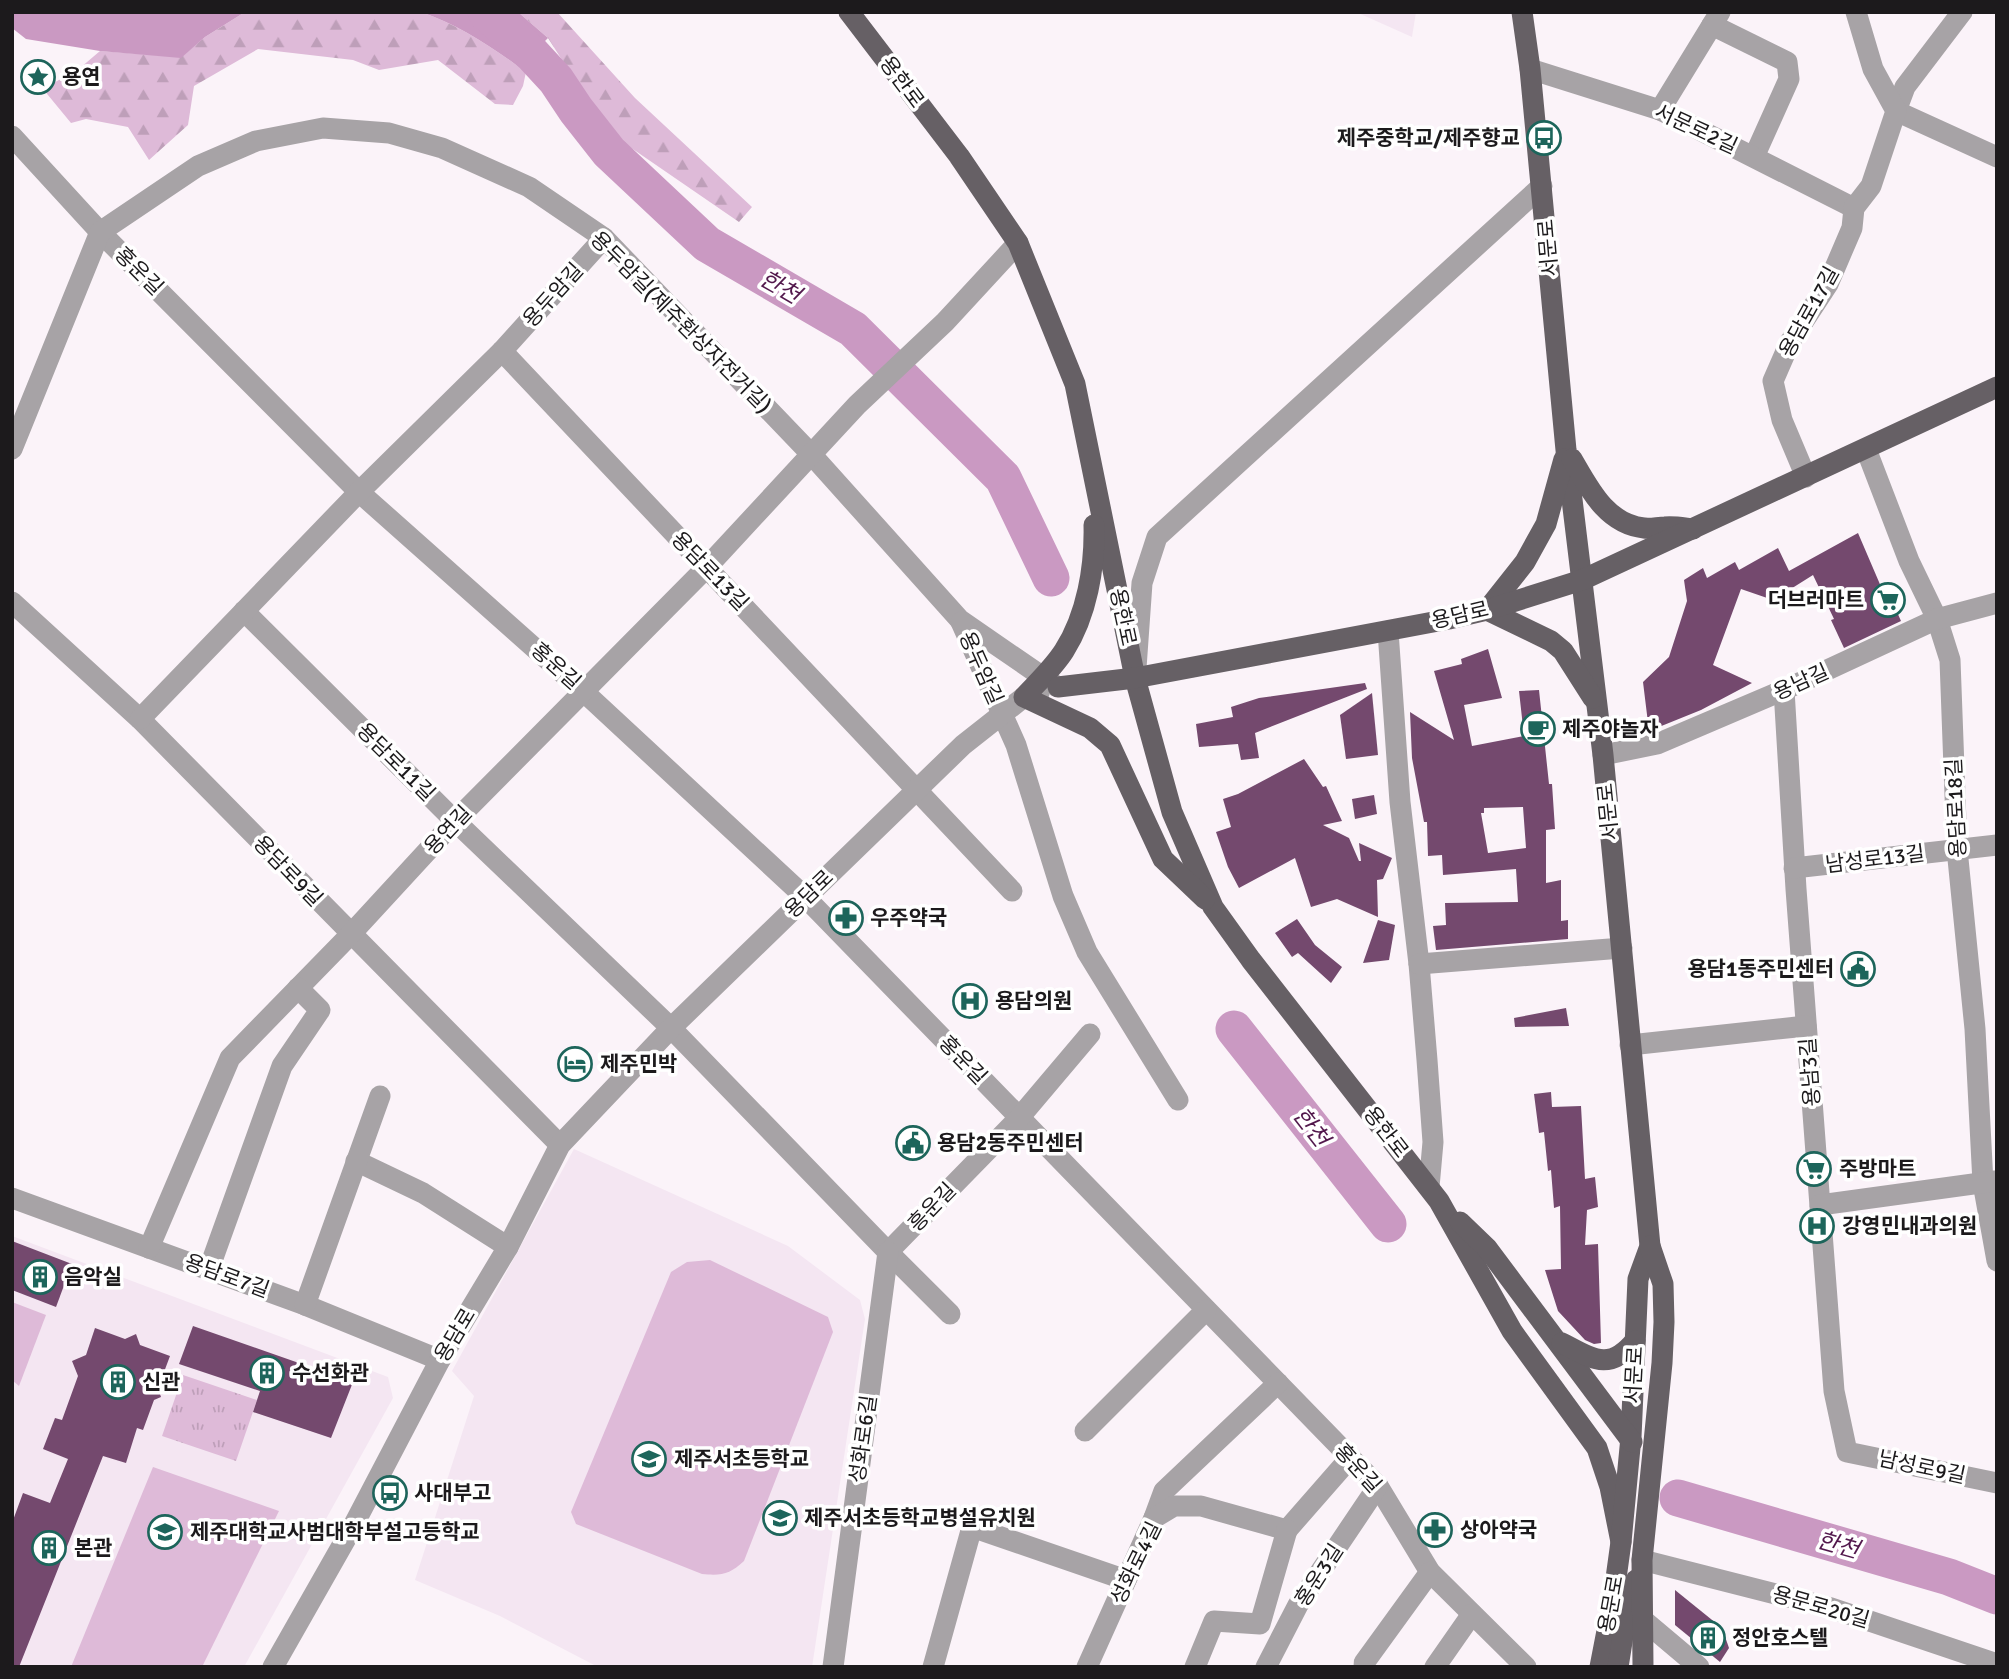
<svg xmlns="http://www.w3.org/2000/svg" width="2009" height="1679" font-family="Signika,'Noto Sans KR',sans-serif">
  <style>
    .built { fill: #f4e6f2 }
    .grass { fill: url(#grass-tufts) }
    .forest { fill: url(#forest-firs) }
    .park { fill: #debad8 }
    .water { fill: #ca99c2 }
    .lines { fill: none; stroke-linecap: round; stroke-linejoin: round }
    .river { stroke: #ca99c2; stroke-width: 37 }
    .building { fill: #74496e; fill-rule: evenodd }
    .minor { stroke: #a7a3a6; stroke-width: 21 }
    .major { stroke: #666065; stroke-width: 21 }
    .labels { text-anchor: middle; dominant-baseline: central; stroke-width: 7; stroke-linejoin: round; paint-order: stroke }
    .poi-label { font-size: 21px; font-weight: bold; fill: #1c1a1c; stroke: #fff; text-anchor: start }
    .street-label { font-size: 21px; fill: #1c1a1c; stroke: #fff }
    .water-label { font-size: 23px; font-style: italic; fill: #52184c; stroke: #fff }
  </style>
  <defs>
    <pattern id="grass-tufts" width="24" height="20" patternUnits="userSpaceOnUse" patternTransform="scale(1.75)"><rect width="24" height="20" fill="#debad8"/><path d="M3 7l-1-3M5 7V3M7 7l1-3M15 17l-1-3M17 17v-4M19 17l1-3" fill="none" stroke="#be9fb9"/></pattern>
    <pattern id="forest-firs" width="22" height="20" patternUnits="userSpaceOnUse" patternTransform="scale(1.75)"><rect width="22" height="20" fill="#debad8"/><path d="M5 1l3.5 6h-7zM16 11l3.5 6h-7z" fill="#be9fb9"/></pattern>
  </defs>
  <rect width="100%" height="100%" fill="#fbf3f9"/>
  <g class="built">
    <polygon points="1356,12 1416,12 1412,37"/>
    <polygon points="574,1149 788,1246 860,1300 865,1319 812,1667 598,1667 500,1616 415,1580 474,1396 452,1371"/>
    <polygon points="12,1236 388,1377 393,1398 244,1667 12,1667"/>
  </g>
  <polygon class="grass" points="183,1375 257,1400 236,1461 162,1436"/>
  <g class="forest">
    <path d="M245,12H421C460,25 493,48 526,72L523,86L513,105L495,104L438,60L379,70L353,60L258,49L194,86L188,125L149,160L128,127L86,119L71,123L43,89L80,68L100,51L181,57L205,37Z"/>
    <polygon points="518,12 557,12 635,98 752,207 739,222 608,132 548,38"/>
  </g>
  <g class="park">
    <path d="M710,1260L828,1317L833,1332L744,1561C730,1574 722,1576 702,1574L576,1524L571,1512L671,1272L687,1262Z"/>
    <polygon points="12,1302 46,1315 19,1386 12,1380"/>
    <polygon points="153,1467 279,1511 202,1667 71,1667"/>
  </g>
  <g class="water">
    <polygon points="12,12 245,12 205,37 181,58 100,51 26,39 12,28"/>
    <path d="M421,12H518L548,38L532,54L526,72C493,48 460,25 421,12Z"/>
  </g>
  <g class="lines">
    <g class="river">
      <polyline points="486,12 532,54 556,80 576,110 609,152 707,244 853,329 1003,478 1051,578"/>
      <polyline points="1234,1029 1388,1224"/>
      <polyline points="1678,1498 1949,1577 1997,1596"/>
    </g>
  </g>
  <g class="building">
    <polygon points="1858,533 1885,596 1889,594 1901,621 1844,648 1831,620 1834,619 1813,575 1773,600 1741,589 1713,665 1752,683 1701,710 1649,731 1643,682 1669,657 1687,601 1684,580 1703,568 1707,578 1735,562 1739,570 1778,548 1789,571"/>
    <path d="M1488,649L1502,698L1464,705L1472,746L1524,736L1519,691L1539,690L1549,784H1552L1555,829L1546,830V883L1561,880V921L1568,920V939L1436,950L1433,926L1446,925L1445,903L1518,902L1516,869L1443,875L1442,855L1428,856L1427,822H1424L1412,758L1410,712L1454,740L1434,671L1462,664L1461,659ZM1523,807L1526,848L1488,853L1481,813H1484V808Z"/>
    <polygon points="1365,683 1367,689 1255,733 1259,758 1241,760 1238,744 1199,747 1196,724 1233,717 1231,707 1259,698"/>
    <polygon points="1372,693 1378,755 1346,759 1340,715"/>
    <polygon points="1304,759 1323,787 1326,786 1342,821 1323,825 1349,838 1359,861 1361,861 1359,843 1392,858 1383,879 1377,880 1378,917 1337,899 1311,907 1295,858 1239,888 1228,867 1216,832 1231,827 1223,799 1238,794"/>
    <polygon points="1374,795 1377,814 1355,819 1352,799"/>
    <polygon points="1297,919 1315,945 1342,967 1331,983 1298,953 1292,957 1275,933"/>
    <polygon points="1378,920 1395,925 1389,960 1363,963"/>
    <polygon points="1566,1008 1569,1026 1515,1027 1514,1018"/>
    <polygon points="1551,1092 1552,1107 1581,1106 1585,1179 1595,1177 1598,1207 1587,1210 1585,1245 1598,1244 1601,1343 1594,1344 1585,1340 1558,1311 1545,1270 1561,1269 1560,1206 1554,1208 1551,1170 1548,1171 1544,1132 1539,1133 1534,1094"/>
    <polygon points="12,1241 72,1264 56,1307 12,1290"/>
    <polygon points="193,1326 353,1382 331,1438 253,1412 260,1391 179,1364"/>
    <polygon points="95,1328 125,1339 136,1334 140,1345 170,1356 158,1388 161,1397 154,1400 143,1430 137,1428 126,1463 103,1456 19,1667 12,1667 12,1523 23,1493 50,1503 68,1459 43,1449 55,1418 62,1420 78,1376 72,1361 86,1355"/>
    <polygon points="1675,1590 1722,1628 1729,1648 1720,1662 1675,1625"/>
  </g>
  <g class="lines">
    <g class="minor">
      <polyline points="1962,12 1905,87 1896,111 1997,157"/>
      <polyline points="1712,25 1787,62 1789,79 1754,157"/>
      <polyline points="1530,69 1660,110 1854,208"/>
      <polyline points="1660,110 1720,12"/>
      <polyline points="12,136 100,232 359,492 584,692 805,897 1378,1486 1430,1572 1526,1667"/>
      <polyline points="502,351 1012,891"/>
      <polyline points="12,449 100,232 198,166 256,141 323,128 389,133 442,148 529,187 604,238 811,454 960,620 1056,686"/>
      <polyline points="1866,449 1909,561 1937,619 1950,660 1957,849 1975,1029 1983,1183 1997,1261"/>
      <polyline points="1806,477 1782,420 1773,381 1790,342 1828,284 1852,228 1854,208 1871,186 1896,111 1873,69 1856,12"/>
      <polyline points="12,602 140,719 560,1145"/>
      <polyline points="244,611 455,821 671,1028 888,1252 950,1314"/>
      <polyline points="961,622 1016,745 1063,896 1087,952 1178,1100"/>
      <polyline points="1388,631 1400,802 1419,964 1427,1060 1433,1142 1429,1187"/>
      <polyline points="1136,668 1142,583 1157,537 1542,186"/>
      <polyline points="1784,690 1796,889 1834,1391 1847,1452 1997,1483"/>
      <polyline points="140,719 359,492 502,351 604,238"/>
      <polyline points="1603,755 1657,744 1784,690 1937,619 1997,603"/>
      <polyline points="1794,868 1997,845"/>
      <polyline points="1419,964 1622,948"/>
      <polyline points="1630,1045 1806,1026"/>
      <polyline points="356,1161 423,1193 508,1247"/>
      <polyline points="12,1198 305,1305 440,1360"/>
      <polyline points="1820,1205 1995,1181"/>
      <polyline points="149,1248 230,1058 350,935 455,821 706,568 857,405 945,322 1018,243"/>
      <polyline points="888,1252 1019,1118 1090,1034"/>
      <polyline points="209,1269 282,1066 320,1010 298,988"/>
      <polyline points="305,1305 380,1096"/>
      <polyline points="1085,1431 1206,1310"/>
      <polyline points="1154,1518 1164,1491 1278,1383"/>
      <polyline points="1642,1560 1831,1608 1997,1664"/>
      <polyline points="1642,1619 1699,1667"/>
      <polyline points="1364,1663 1430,1572"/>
      <polyline points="273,1667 352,1528 440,1360 508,1247 560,1145 671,1028 963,745 1024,697 1039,693"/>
      <polyline points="833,1667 888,1252"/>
      <polyline points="933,1667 972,1527 1126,1580"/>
      <polyline points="1087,1667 1154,1518 1174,1506 1201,1506 1287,1530 1350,1458"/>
      <polyline points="1195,1667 1214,1621 1260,1624 1287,1530"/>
      <polyline points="1266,1667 1298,1605 1378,1486"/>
      <polyline points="1435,1667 1472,1614"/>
    </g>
    <g class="major">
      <polyline points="849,12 959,156 1018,243 1075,384 1135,678 1172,812 1213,907 1251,960 1439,1201 1512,1331 1597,1448 1610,1487 1621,1542"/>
      <polyline points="1522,12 1530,69 1566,450 1603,755 1650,1246 1638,1279 1631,1437 1621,1542 1613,1600 1600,1667"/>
      <polyline points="1564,459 1546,524 1525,562 1487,610 1551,641 1563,651 1593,698"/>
      <path d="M1572,459C1589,488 1606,524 1644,528C1651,529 1658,527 1665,527C1674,526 1684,528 1693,529"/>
      <path d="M1094,525C1095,567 1087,615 1064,651C1053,668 1037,683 1024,697L1090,728L1110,745L1163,859L1205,899"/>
      <polyline points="1058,687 1135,678 1449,619 1487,610 1582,580 1997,387"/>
      <polyline points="1460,1222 1487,1248 1632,1442"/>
      <path d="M1562,1343C1593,1359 1609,1372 1635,1341"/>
      <polyline points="1618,1667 1628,1604 1636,1580"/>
      <polyline points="1643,1667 1642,1560 1662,1363 1664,1322 1663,1284 1650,1246"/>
    </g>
  </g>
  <defs>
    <g id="sight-ring" transform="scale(1.75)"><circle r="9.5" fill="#fff" stroke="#1d655b" stroke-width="1.5"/><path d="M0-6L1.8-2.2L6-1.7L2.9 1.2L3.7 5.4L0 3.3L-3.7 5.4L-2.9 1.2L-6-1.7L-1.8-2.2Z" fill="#1d655b"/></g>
    <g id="bus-ring" transform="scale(1.75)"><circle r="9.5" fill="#fff" stroke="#1d655b" stroke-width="1.5"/><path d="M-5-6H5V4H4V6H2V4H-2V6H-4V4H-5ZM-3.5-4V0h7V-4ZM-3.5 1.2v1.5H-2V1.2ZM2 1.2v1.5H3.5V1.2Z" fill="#1d655b"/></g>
    <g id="supermarket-ring" transform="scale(1.75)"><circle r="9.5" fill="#fff" stroke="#1d655b" stroke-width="1.5"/><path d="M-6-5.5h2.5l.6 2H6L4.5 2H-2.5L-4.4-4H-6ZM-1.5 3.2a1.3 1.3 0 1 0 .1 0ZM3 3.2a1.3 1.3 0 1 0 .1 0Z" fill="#1d655b"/></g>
    <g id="cafe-ring" transform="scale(1.75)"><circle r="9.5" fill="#fff" stroke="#1d655b" stroke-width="1.5"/><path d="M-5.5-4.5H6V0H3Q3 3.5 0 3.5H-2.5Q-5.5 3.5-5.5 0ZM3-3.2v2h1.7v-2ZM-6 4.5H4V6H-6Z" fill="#1d655b"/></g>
    <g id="pharmacy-ring" transform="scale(1.75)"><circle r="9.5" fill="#fff" stroke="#1d655b" stroke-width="1.5"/><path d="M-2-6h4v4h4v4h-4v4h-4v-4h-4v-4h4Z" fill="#1d655b"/></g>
    <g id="civic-ring" transform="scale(1.75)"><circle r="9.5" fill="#fff" stroke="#1d655b" stroke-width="1.5"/><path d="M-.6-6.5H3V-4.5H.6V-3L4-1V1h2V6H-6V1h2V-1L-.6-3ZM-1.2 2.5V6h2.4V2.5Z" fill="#1d655b"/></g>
    <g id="hospital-ring" transform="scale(1.75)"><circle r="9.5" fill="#fff" stroke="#1d655b" stroke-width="1.5"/><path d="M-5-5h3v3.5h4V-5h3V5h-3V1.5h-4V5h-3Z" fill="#1d655b"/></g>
    <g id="hotel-ring" transform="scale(1.75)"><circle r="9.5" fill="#fff" stroke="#1d655b" stroke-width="1.5"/><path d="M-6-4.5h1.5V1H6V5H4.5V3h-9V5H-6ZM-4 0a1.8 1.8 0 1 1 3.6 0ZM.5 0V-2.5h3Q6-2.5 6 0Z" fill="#1d655b"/></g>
    <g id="building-ring" transform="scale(1.75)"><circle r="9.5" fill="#fff" stroke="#1d655b" stroke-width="1.5"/><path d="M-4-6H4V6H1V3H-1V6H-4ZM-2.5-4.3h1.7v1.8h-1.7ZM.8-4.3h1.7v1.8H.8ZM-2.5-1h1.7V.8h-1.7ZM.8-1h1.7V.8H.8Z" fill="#1d655b"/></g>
    <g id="school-ring" transform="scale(1.75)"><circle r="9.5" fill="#fff" stroke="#1d655b" stroke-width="1.5"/><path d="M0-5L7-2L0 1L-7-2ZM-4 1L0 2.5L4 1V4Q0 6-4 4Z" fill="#1d655b"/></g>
  </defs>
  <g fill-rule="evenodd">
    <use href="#sight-ring" x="38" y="77"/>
    <use href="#bus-ring" x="1544" y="138"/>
    <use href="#supermarket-ring" x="1888" y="600"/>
    <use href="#cafe-ring" x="1538" y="729"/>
    <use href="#pharmacy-ring" x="846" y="918"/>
    <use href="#civic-ring" x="1858" y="969"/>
    <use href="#hospital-ring" x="970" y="1001"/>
    <use href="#hotel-ring" x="575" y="1064"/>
    <use href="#civic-ring" x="913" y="1143"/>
    <use href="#supermarket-ring" x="1814" y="1169"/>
    <use href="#hospital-ring" x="1817" y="1226"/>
    <use href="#building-ring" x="40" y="1277"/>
    <use href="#building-ring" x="267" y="1373"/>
    <use href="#building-ring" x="118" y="1382"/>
    <use href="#school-ring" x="649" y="1459"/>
    <use href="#bus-ring" x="390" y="1493"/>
    <use href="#school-ring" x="780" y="1518"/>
    <use href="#pharmacy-ring" x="1435" y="1530"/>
    <use href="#school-ring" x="165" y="1532"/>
    <use href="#building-ring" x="49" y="1548"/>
    <use href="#building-ring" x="1708" y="1638"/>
  </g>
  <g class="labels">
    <g class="poi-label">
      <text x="62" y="77">용연</text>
      <text x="1520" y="138" text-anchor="end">제주중학교/제주향교</text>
      <text x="1864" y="600" text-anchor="end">더브러마트</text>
      <text x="1562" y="729">제주야놀자</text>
      <text x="870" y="918">우주약국</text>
      <text x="1834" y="969" text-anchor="end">용담1동주민센터</text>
      <text x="995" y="1001">용담의원</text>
      <text x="600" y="1064">제주민박</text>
      <text x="937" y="1143">용담2동주민센터</text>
      <text x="1839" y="1169">주방마트</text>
      <text x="1842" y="1226">강영민내과의원</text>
      <text x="64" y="1277">음악실</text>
      <text x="292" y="1373">수선화관</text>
      <text x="142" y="1382">신관</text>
      <text x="674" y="1459">제주서초등학교</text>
      <text x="414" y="1493">사대부고</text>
      <text x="804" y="1518">제주서초등학교병설유치원</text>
      <text x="1460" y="1530">상아약국</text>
      <text x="190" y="1532">제주대학교사범대학부설고등학교</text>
      <text x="74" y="1548">본관</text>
      <text x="1732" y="1638">정안호스텔</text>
    </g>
    <g class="street-label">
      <text transform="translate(902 82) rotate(53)">용한로</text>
      <text transform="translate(1696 129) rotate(25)">서문로2길</text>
      <text transform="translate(1548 248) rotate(-95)">서문로</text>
      <text transform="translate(139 271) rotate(45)">홍운길</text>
      <text transform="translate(553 295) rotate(-48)">용두암길</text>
      <text transform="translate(1809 312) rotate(-61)">용담로17길</text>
      <text transform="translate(681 322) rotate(45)">용두암길(제주환상자전거길)</text>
      <text transform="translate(710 571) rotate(46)">용담로13길</text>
      <text transform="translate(1460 615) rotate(-13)">용담로</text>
      <text transform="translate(1123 617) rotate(78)">용한로</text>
      <text transform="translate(556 666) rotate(42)">홍운길</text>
      <text transform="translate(981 668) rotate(66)">용두암길</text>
      <text transform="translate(1801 682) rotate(-24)">용남길</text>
      <text transform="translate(396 762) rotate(45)">용담로11길</text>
      <text transform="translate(1956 808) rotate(-93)">용담로18길</text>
      <text transform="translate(1608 812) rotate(-96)">서문로</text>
      <text transform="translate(448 830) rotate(-47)">용연길</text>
      <text transform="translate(1875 859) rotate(-7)">남성로13길</text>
      <text transform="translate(288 871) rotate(46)">용담로9길</text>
      <text transform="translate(809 894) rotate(-44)">용담로</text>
      <text transform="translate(963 1060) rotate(46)">홍운길</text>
      <text transform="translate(1810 1072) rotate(-94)">용남3길</text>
      <text transform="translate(1386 1132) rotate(52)">용한로</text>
      <text transform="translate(932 1207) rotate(-46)">흥운길</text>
      <text transform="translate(227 1276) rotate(20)">용담로7길</text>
      <text transform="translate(455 1335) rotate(-59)">용담로</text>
      <text transform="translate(1634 1375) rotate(-87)">서문로</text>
      <text transform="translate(863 1439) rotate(-82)">성화로6길</text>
      <text transform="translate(1922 1467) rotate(12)">남성로9길</text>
      <text transform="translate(1358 1468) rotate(48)">홍운길</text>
      <text transform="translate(1136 1563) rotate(-64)">성화로4길</text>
      <text transform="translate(1319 1575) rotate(-57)">홍운3길</text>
      <text transform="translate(1611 1604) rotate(-80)">용문로</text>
      <text transform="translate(1821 1607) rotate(16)">용문로20길</text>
    </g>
    <g class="water-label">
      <text transform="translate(780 287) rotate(30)">한천</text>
      <text transform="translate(1311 1127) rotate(52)">한천</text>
      <text transform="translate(1838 1545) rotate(16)">한천</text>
    </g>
  </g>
  <rect width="2009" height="1679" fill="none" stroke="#1c1a1c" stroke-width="28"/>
</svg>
